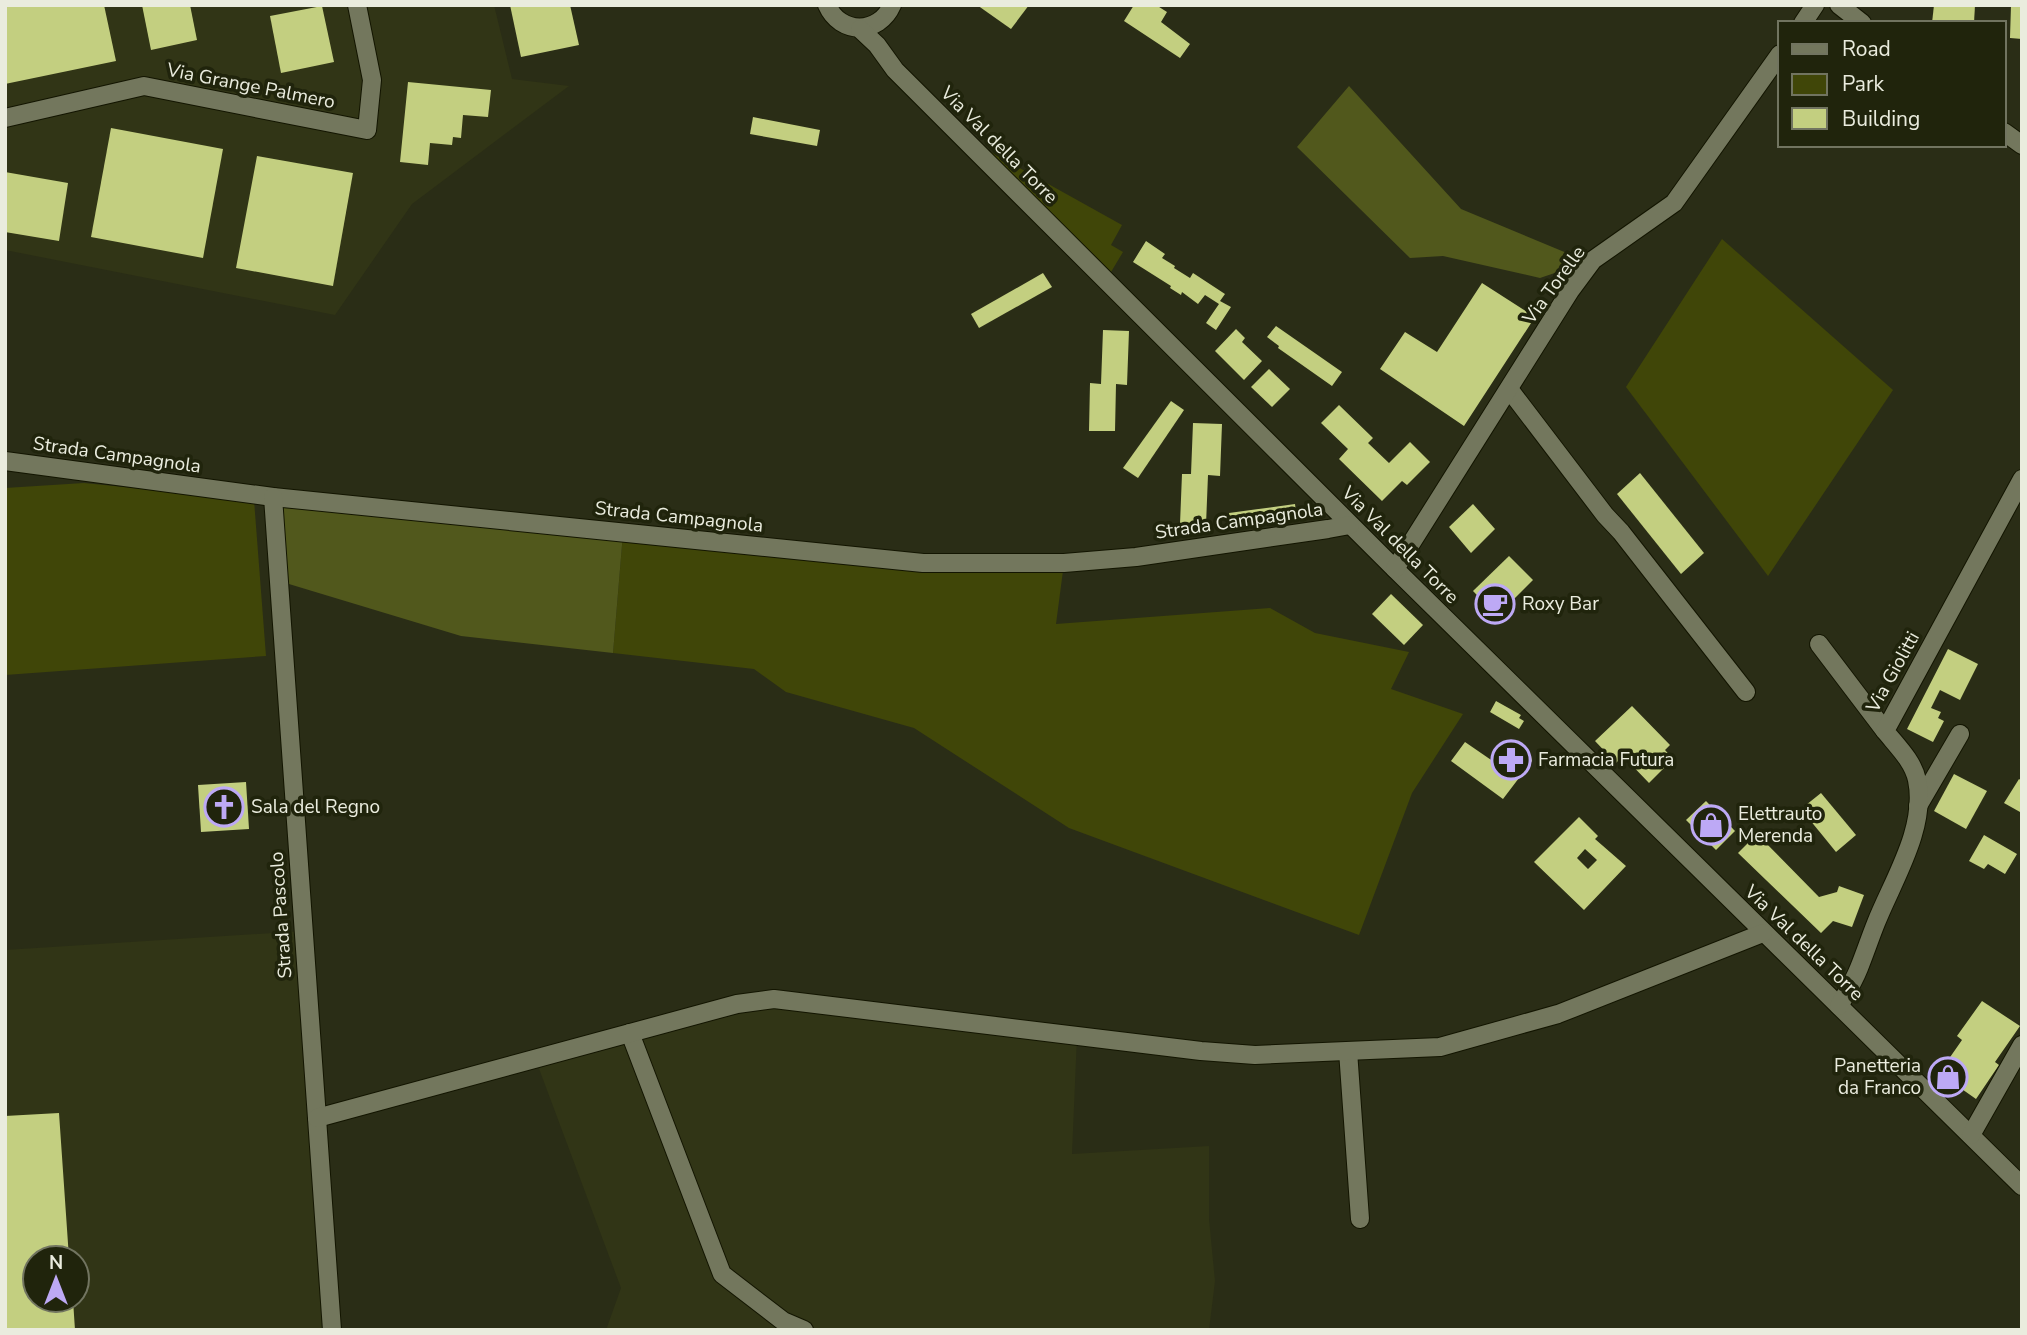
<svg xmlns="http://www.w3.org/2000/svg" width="2027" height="1335" font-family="'Nunito Sans',sans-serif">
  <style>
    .built { fill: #313516; fill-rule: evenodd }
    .green { fill: #404608 }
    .forest { fill: #51581c }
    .building { fill: #c3cf80; fill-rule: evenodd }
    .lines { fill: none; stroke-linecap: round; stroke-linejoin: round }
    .minor-casing { stroke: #131501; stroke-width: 20 }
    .minor { stroke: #73775d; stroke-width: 18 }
    .labels { text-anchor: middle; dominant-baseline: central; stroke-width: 7; stroke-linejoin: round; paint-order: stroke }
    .street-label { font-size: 19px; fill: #eaecde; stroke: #20240c }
    .poi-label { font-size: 19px; fill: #eaecde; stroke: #20240c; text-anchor: start }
  </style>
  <rect width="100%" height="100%" fill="#2a2d16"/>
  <g class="built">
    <polygon points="5,5 494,5 512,79 569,86 412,204 335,315 5,250"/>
    <path d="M304,931L332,1330H5V950ZM35,1258H77V1300H35Z"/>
    <polygon points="774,999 1077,1036 1072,1154 1209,1146 1209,1219 1215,1281 1209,1330 606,1330 621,1288 538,1066"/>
  </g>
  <g class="green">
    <polygon points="989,151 1122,225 1111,245 1123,252 1111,272"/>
    <polygon points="1722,239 1893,390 1768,576 1626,387"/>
    <polygon points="84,483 254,500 266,656 5,675 5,488"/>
    <polygon points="623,533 923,563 1064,563 1056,624 1270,608 1315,633 1409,652 1391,689 1463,714 1412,793 1359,935 1069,828 914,728 786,692 754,669 613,653"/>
  </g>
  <g class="forest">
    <polygon points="1349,86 1461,209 1574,256 1593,260 1540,278 1443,256 1410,258 1297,147"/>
    <polygon points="273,497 623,533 613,653 461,636 279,581"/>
  </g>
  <g class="building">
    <polygon points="5,5 104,5 116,61 5,84"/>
    <polygon points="142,5 190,5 197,40 151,50"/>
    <polygon points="510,5 570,5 579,45 521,57"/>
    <polygon points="977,5 1029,5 1011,29"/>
    <polygon points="1134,5 1156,5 1167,12 1161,22 1190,44 1180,58 1124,21"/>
    <polygon points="1934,5 1975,5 1974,23 1932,23"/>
    <polygon points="2011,5 2022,5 2022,39 2010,38"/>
    <polygon points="322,6 334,62 281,73 270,16"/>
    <polygon points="408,82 491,90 488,117 463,115 461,138 453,137 452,145 430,143 428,165 400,162"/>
    <polygon points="753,117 820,130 817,146 750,134"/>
    <polygon points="111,128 223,149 203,258 91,237"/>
    <polygon points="257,156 353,173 333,286 236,268"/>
    <polygon points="5,172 68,183 59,241 5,232"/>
    <polygon points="1146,241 1165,254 1162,258 1175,266 1174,268 1190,278 1193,273 1225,294 1220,301 1231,307 1216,330 1206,323 1219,304 1205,295 1198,304 1182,292 1181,295 1170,288 1171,286 1133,262"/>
    <polygon points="1043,273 1052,287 979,328 971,314"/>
    <polygon points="1482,283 1535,317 1464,426 1380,369 1405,332 1437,352"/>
    <polygon points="1276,326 1342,372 1332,386 1278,348 1279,346 1267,337"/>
    <polygon points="1236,329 1245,338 1242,342 1262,361 1244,380 1215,351"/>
    <polygon points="1103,330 1129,331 1127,385 1116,384 1115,431 1089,431 1090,383 1101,384"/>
    <polygon points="1269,369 1290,389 1272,407 1251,387"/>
    <polygon points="1171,401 1184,410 1138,478 1123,468"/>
    <polygon points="1339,405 1373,438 1368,443 1389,463 1410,442 1430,462 1407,485 1402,481 1382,501 1339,459 1348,449 1321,423"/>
    <polygon points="1193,423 1222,424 1220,476 1208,475 1206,525 1180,524 1182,474 1191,474"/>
    <polygon points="1640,473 1704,553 1681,574 1617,494"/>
    <polygon points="1295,504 1297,519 1230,529 1229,513"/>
    <polygon points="1473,504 1495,529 1471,553 1449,527"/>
    <polygon points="1509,556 1533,580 1497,616 1473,591"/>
    <polygon points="1391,594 1423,625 1404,645 1372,614"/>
    <polygon points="1948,649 1978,664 1960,700 1940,690 1931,708 1941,712 1938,718 1944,721 1933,742 1907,729"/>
    <polygon points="1496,701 1521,715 1519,718 1524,721 1519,729 1490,712"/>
    <polygon points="1632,706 1670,745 1665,750 1673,759 1649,783 1623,756 1616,763 1595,741"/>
    <polygon points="1513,740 1531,756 1532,761 1503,799 1451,761 1465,742 1497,764"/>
    <polygon points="1954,774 1987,791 1966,829 1934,811"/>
    <polygon points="2019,779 2022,781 2020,812 2004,803"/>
    <polygon points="246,782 249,829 201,832 198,785"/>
    <polygon points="1821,793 1856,835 1836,852 1801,809"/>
    <polygon points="1706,801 1735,831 1716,850 1686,820"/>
    <path d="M1579,817L1598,836L1595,839L1626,866L1584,910L1534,862ZM1585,849L1597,860L1588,869L1577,858Z"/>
    <polygon points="1757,834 1819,897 1837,892 1839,886 1864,895 1852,927 1833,921 1821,933 1738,853"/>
    <polygon points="1984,835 2017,854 2005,874 1988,864 1984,869 1969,861"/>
    <polygon points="1982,1001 2020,1026 1995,1062 1999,1065 1976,1099 1939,1073 1962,1040 1957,1036"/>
    <polygon points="59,1113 69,1258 35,1258 35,1300 73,1300 75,1330 5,1330 5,1116"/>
  </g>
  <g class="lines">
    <g class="minor-casing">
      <g id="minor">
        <path d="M827,5C840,35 879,35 892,5"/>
        <polyline points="1839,5 1862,23"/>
        <polyline points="1803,23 1815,5"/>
        <polyline points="860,29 877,45 895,70 1395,569 2022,1186"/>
        <polyline points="5,118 144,86 367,130 372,80 357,5"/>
        <polyline points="2004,132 2022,145"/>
        <polyline points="1509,389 1605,515 1621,532 1746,692"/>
        <polyline points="5,461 273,497 923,563 1064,563 1136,557 1328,529 1350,525"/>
        <polyline points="273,497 332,1330"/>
        <polyline points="1395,569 1570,291 1593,260 1674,203 1780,54"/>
        <polyline points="1819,644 1885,731"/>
        <polyline points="1918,806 1960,734"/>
        <path d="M1839,1006C1846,994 1854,981 1859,968C1865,953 1870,938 1876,923C1893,880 1927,828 1917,780C1913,761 1897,746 1885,731L2022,479"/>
        <polyline points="630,1033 722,1274 783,1321 804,1330"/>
        <polyline points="1348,1051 1360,1219"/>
        <polyline points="317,1118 737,1004 774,999 1201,1051 1255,1055 1440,1047 1558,1014 1763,933"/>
        <polyline points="1971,1135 2022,1045"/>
      </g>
    </g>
    <use href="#minor" class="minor"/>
  </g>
  <defs>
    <g id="cafe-ring" transform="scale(2.0125)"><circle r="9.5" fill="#20240c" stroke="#bda9f5" stroke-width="1.5"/><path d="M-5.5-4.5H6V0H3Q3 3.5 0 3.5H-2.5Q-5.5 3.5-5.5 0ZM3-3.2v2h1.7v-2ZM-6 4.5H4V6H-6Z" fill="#bda9f5"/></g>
    <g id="pharmacy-ring" transform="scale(2.0125)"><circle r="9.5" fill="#20240c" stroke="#bda9f5" stroke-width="1.5"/><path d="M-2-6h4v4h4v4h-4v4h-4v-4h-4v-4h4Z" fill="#bda9f5"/></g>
    <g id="church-ring" transform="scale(2.0125)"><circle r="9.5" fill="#20240c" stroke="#bda9f5" stroke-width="1.5"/><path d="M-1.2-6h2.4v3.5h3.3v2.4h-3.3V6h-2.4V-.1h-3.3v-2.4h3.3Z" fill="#bda9f5"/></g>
    <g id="shop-ring" transform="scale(2.0125)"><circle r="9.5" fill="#20240c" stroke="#bda9f5" stroke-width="1.5"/><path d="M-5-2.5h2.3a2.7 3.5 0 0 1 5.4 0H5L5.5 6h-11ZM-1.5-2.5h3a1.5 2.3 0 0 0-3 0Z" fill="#bda9f5"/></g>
  </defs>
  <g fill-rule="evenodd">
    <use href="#cafe-ring" x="1495" y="604"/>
    <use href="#pharmacy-ring" x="1511" y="760"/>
    <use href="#church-ring" x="224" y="807"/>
    <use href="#shop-ring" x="1711" y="825"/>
    <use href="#shop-ring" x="1948" y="1077"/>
  </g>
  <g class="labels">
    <g class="street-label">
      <text transform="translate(251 86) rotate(11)">Via Grange Palmero</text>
      <text transform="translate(999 145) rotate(45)">Via Val della Torre</text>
      <text transform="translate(1554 285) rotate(-54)">Via Torelle</text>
      <text transform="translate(117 455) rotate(8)">Strada Campagnola</text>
      <text transform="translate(679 517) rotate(6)">Strada Campagnola</text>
      <text transform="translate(1239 521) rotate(-8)">Strada Campagnola</text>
      <text transform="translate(1400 545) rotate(45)">Via Val della Torre</text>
      <text transform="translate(1893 672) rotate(-61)">Via Giolitti</text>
      <text transform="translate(281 915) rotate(-94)">Strada Pascolo</text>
      <text transform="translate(1804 943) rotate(44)">Via Val della Torre</text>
    </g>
    <g class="poi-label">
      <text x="1522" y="604">Roxy Bar</text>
      <text x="1538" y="760">Farmacia Futura</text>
      <text x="251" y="807">Sala del Regno</text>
      <text x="1738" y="814">Elettrauto<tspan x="1738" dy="22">Merenda</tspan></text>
      <text x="1921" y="1066" text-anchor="end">Panetteria<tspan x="1921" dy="22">da Franco</tspan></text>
    </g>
  </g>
  <rect width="2027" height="1335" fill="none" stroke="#eaecde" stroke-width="14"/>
  <rect x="1778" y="21" width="228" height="126" fill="#20240c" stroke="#717460" stroke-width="2"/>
  <rect x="1792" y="44" width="35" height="10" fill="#73775d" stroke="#717460" stroke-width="2"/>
  <text x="1842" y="56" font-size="21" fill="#eaecde">Road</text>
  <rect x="1792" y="74" width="35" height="21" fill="#404608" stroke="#717460" stroke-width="2"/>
  <text x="1842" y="91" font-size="21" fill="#eaecde">Park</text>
  <rect x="1792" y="108" width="35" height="21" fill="#c3cf80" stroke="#717460" stroke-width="2"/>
  <text x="1842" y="126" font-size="21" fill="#eaecde">Building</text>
  <g transform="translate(56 1279)"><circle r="33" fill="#20240c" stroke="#717460" stroke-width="2"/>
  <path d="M0-5L12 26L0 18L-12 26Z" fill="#bda9f5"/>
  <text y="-10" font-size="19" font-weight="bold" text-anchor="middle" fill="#eaecde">N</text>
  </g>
</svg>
